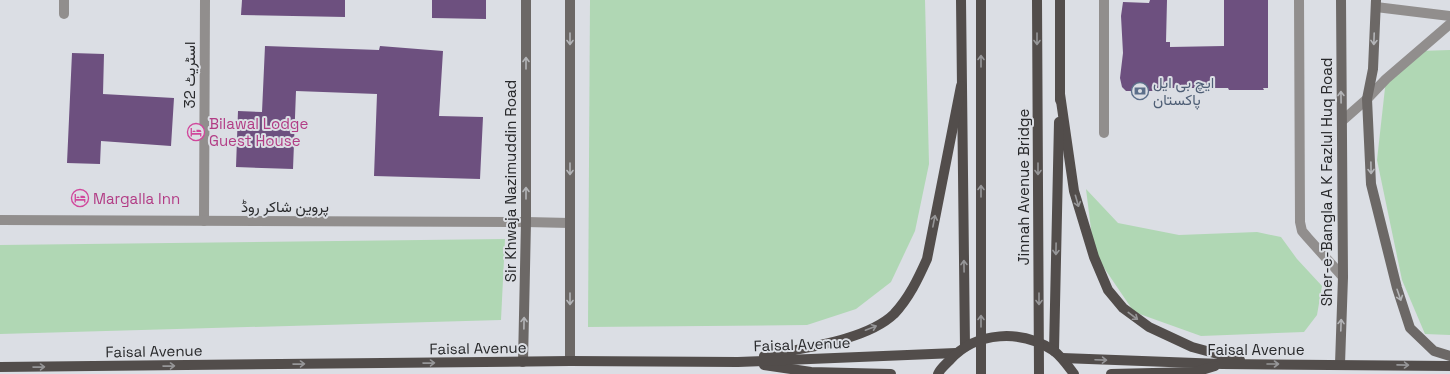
<svg xmlns="http://www.w3.org/2000/svg" width="1450" height="374" font-family="'Space Grotesk',Vazirmatn,sans-serif">
  <style>
    .green { fill: #b0d7b4 }
    .building { fill: #6d507f }
    .lines { fill: none; stroke-linecap: round; stroke-linejoin: round }
    .minor { stroke: #918e8d; stroke-width: 10 }
    .tertiary { stroke: #918e8d; stroke-width: 10 }
    .secondary { stroke: #6c6866; stroke-width: 10 }
    .primary { stroke: #524d4b; stroke-width: 10 }
    .primary-bridge { stroke: #524d4b; stroke-width: 10 }
    .oneway { stroke: #b4b5b8 }
    .oneway2 { stroke: #969698 }
    .labels { text-anchor: middle; dominant-baseline: central; stroke-width: 4; stroke-linejoin: round; paint-order: stroke }
    .street-label { font-size: 15px; fill: #28292b; stroke: #dbdee4 }
    .service-label { font-size: 15px; fill: #4e5e75; stroke: #dbdee4; text-anchor: start }
    .hotel-label { font-size: 15px; fill: #b23c85; stroke: #dbdee4; text-anchor: start }
  </style>
  <rect width="100%" height="100%" fill="#dbdee4"/>
  <g class="green">
    <polygon points="590,0 925,0 929,164 915,231 891,282 856,309 807,325 588,327"/>
    <polygon points="1450,50 1450,335 1425,334 1402,280 1377,160 1386,79 1419,51"/>
    <polygon points="1086,189 1118,223 1179,235 1257,232 1281,237 1297,259 1322,286 1317,315 1304,332 1201,336 1134,312 1094,253"/>
    <polygon points="505,239 501,320 0,334 0,245"/>
  </g>
  <g class="building">
    <polygon points="242,0 345,0 345,17 241,15"/>
    <polygon points="432,0 486,0 486,19 432,18"/>
    <polygon points="1150,0 1167,0 1166,42 1170,42 1170,47 1224,46 1224,0 1268,0 1268,88 1263,88 1264,90 1229,90 1228,88 1169,88 1166,91 1126,91 1122,87 1120,78 1123,53 1121,16 1123,2 1149,3"/>
    <polygon points="265,46 379,50 380,46 443,51 439,116 483,117 480,179 374,176 377,94 296,91 293,169 236,167 238,111 262,112"/>
    <polygon points="72,53 104,54 103,94 174,98 171,146 101,141 100,164 67,163"/>
  </g>
  <g class="lines">
    <g class="minor">
      <polyline points="1104,0 1104,133"/>
      <polyline points="1299,0 1300,222 1302,231 1308,238 1343,277"/>
      <polyline points="1376,7 1450,16"/>
      <polyline points="64,14 64,0"/>
      <polyline points="1342,121 1367,99 1386,79 1450,24"/>
      <polyline points="204,221 205,0"/>
    </g>
    <polyline class="tertiary" points="0,220 526,222 570,223"/>
    <g class="secondary">
      <polyline points="1376,0 1373,69 1367,99 1371,184 1397,288 1410,328 1434,351 1450,356"/>
      <polyline points="570,361 570,0"/>
      <polyline points="523,362 526,222 526,0"/>
      <polyline points="1340,364 1343,277 1341,0"/>
    </g>
    <g class="primary">
      <polyline points="961,0 965,347"/>
      <polyline points="1060,0 1060,100"/>
      <polyline points="1060,94 1074,191 1094,257 1108,290 1123,308 1149,327 1192,347 1240,360"/>
      <polyline points="1054,351 1059,122"/>
      <path d="M764,356C801,348 866,341 894,314C909,298 918,279 927,259L961,86"/>
      <polyline points="1062,358 1222,364 1450,366"/>
      <polyline points="764,365 811,372 891,374"/>
      <polyline points="0,367 570,361 738,362 956,353"/>
      <path d="M938,374C940,369 946,364 950,360C976,331 1022,329 1054,351C1062,357 1068,366 1074,374"/>
      <polyline points="1111,374 1195,372 1215,366"/>
    </g>
    <g class="primary-bridge">
      <polyline points="1037,0 1039,374"/>
      <polyline points="981,374 981,0"/>
    </g>
  </g>
  <defs><path id="oneway-shaft" d="M-6 0H5M1.5-3L5.5 0L1.5 3" fill="none" stroke-width="1.6" stroke-linecap="round" stroke-linejoin="round"/></defs>
  <g class="oneway">
    <use href="#oneway-shaft" transform="translate(570 39) rotate(90)"/>
    <use href="#oneway-shaft" transform="translate(1374 39) rotate(92)"/>
    <use href="#oneway-shaft" transform="translate(526 63) rotate(-90)"/>
    <use href="#oneway-shaft" transform="translate(1341 97) rotate(-91)"/>
    <use href="#oneway-shaft" transform="translate(1371 168) rotate(89)"/>
    <use href="#oneway-shaft" transform="translate(570 169) rotate(90)"/>
    <use href="#oneway-shaft" transform="translate(526 193) rotate(-90)"/>
    <use href="#oneway-shaft" transform="translate(1399 295) rotate(71)"/>
    <use href="#oneway-shaft" transform="translate(570 299) rotate(90)"/>
    <use href="#oneway-shaft" transform="translate(524 323) rotate(-89)"/>
    <use href="#oneway-shaft" transform="translate(1341 325) rotate(-88)"/>
  </g>
  <g class="oneway2">
    <use href="#oneway-shaft" transform="translate(1037 39) rotate(90)"/>
    <use href="#oneway-shaft" transform="translate(981 61) rotate(-90)"/>
    <use href="#oneway-shaft" transform="translate(1038 169) rotate(90)"/>
    <use href="#oneway-shaft" transform="translate(981 191) rotate(-90)"/>
    <use href="#oneway-shaft" transform="translate(1077 201) rotate(74)"/>
    <use href="#oneway-shaft" transform="translate(934 221) rotate(-79)"/>
    <use href="#oneway-shaft" transform="translate(1056 249) rotate(91)"/>
    <use href="#oneway-shaft" transform="translate(964 266) rotate(-91)"/>
    <use href="#oneway-shaft" transform="translate(1039 299) rotate(90)"/>
    <use href="#oneway-shaft" transform="translate(1133 316) rotate(37)"/>
    <use href="#oneway-shaft" transform="translate(981 321) rotate(-90)"/>
    <use href="#oneway-shaft" transform="translate(871 328) rotate(-21)"/>
    <use href="#oneway-shaft" transform="translate(1101 360) rotate(2)"/>
    <use href="#oneway-shaft" transform="translate(429 363) rotate(-1)"/>
    <use href="#oneway-shaft" transform="translate(299 364) rotate(-1)"/>
    <use href="#oneway-shaft" transform="translate(1273 364)"/>
    <use href="#oneway-shaft" transform="translate(1403 365) rotate(1)"/>
    <use href="#oneway-shaft" transform="translate(169 366) rotate(-1)"/>
    <use href="#oneway-shaft" transform="translate(39 367) rotate(-1)"/>
  </g>
  <defs>
    <g id="bank-ring" transform="scale(0.9)"><circle r="9.5" fill="#dbdee4" stroke="#5c6f8a" stroke-width="1.5"/><path d="M-6-4H6V4H-6ZM0-2.3a2.3 2.3 0 1 0 0 4.6a2.3 2.3 0 1 0 0-4.6Z" fill="#5c6f8a"/></g>
    <g id="hotel-ring" transform="scale(0.9)"><circle r="9.5" fill="#dbdee4" stroke="#d1479c" stroke-width="1.5"/><path d="M-6-4.5h1.5V1H6V5H4.5V3h-9V5H-6ZM-4 0a1.8 1.8 0 1 1 3.6 0ZM.5 0V-2.5h3Q6-2.5 6 0Z" fill="#d1479c"/></g>
  </defs>
  <g fill-rule="evenodd">
    <use href="#bank-ring" x="1140" y="91"/>
    <use href="#hotel-ring" x="196" y="132"/>
    <use href="#hotel-ring" x="80" y="198"/>
  </g>
  <g class="labels">
    <g class="street-label">
      <text transform="translate(189 75) rotate(-90)">اسٹریٹ 32</text>
      <text transform="translate(510 181) rotate(-90)">Sir Khwaja Nazimuddin Road</text>
      <text transform="translate(1326 182) rotate(-90)">Sher-e-Bangla A K Fazlul Huq Road</text>
      <text transform="translate(1023 187) rotate(-90)">Jinnah Avenue Bridge</text>
      <text x="285" y="206">پروین شاکر روڈ</text>
      <text transform="translate(802 344) rotate(-2)">Faisal Avenue</text>
      <text transform="translate(478 348) rotate(-1)">Faisal Avenue</text>
      <text x="1256" y="349">Faisal Avenue</text>
      <text transform="translate(154 351) rotate(-1)">Faisal Avenue</text>
    </g>
    <g class="service-label">
      <text x="1153" y="82">ایچ بی ایل<tspan x="1153" dy="17">پاکستان</tspan></text>
    </g>
    <g class="hotel-label">
      <text x="209" y="123">Bilawal Lodge<tspan x="209" dy="17">Guest House</tspan></text>
      <text x="93" y="198">Margalla Inn</text>
    </g>
  </g>
</svg>
